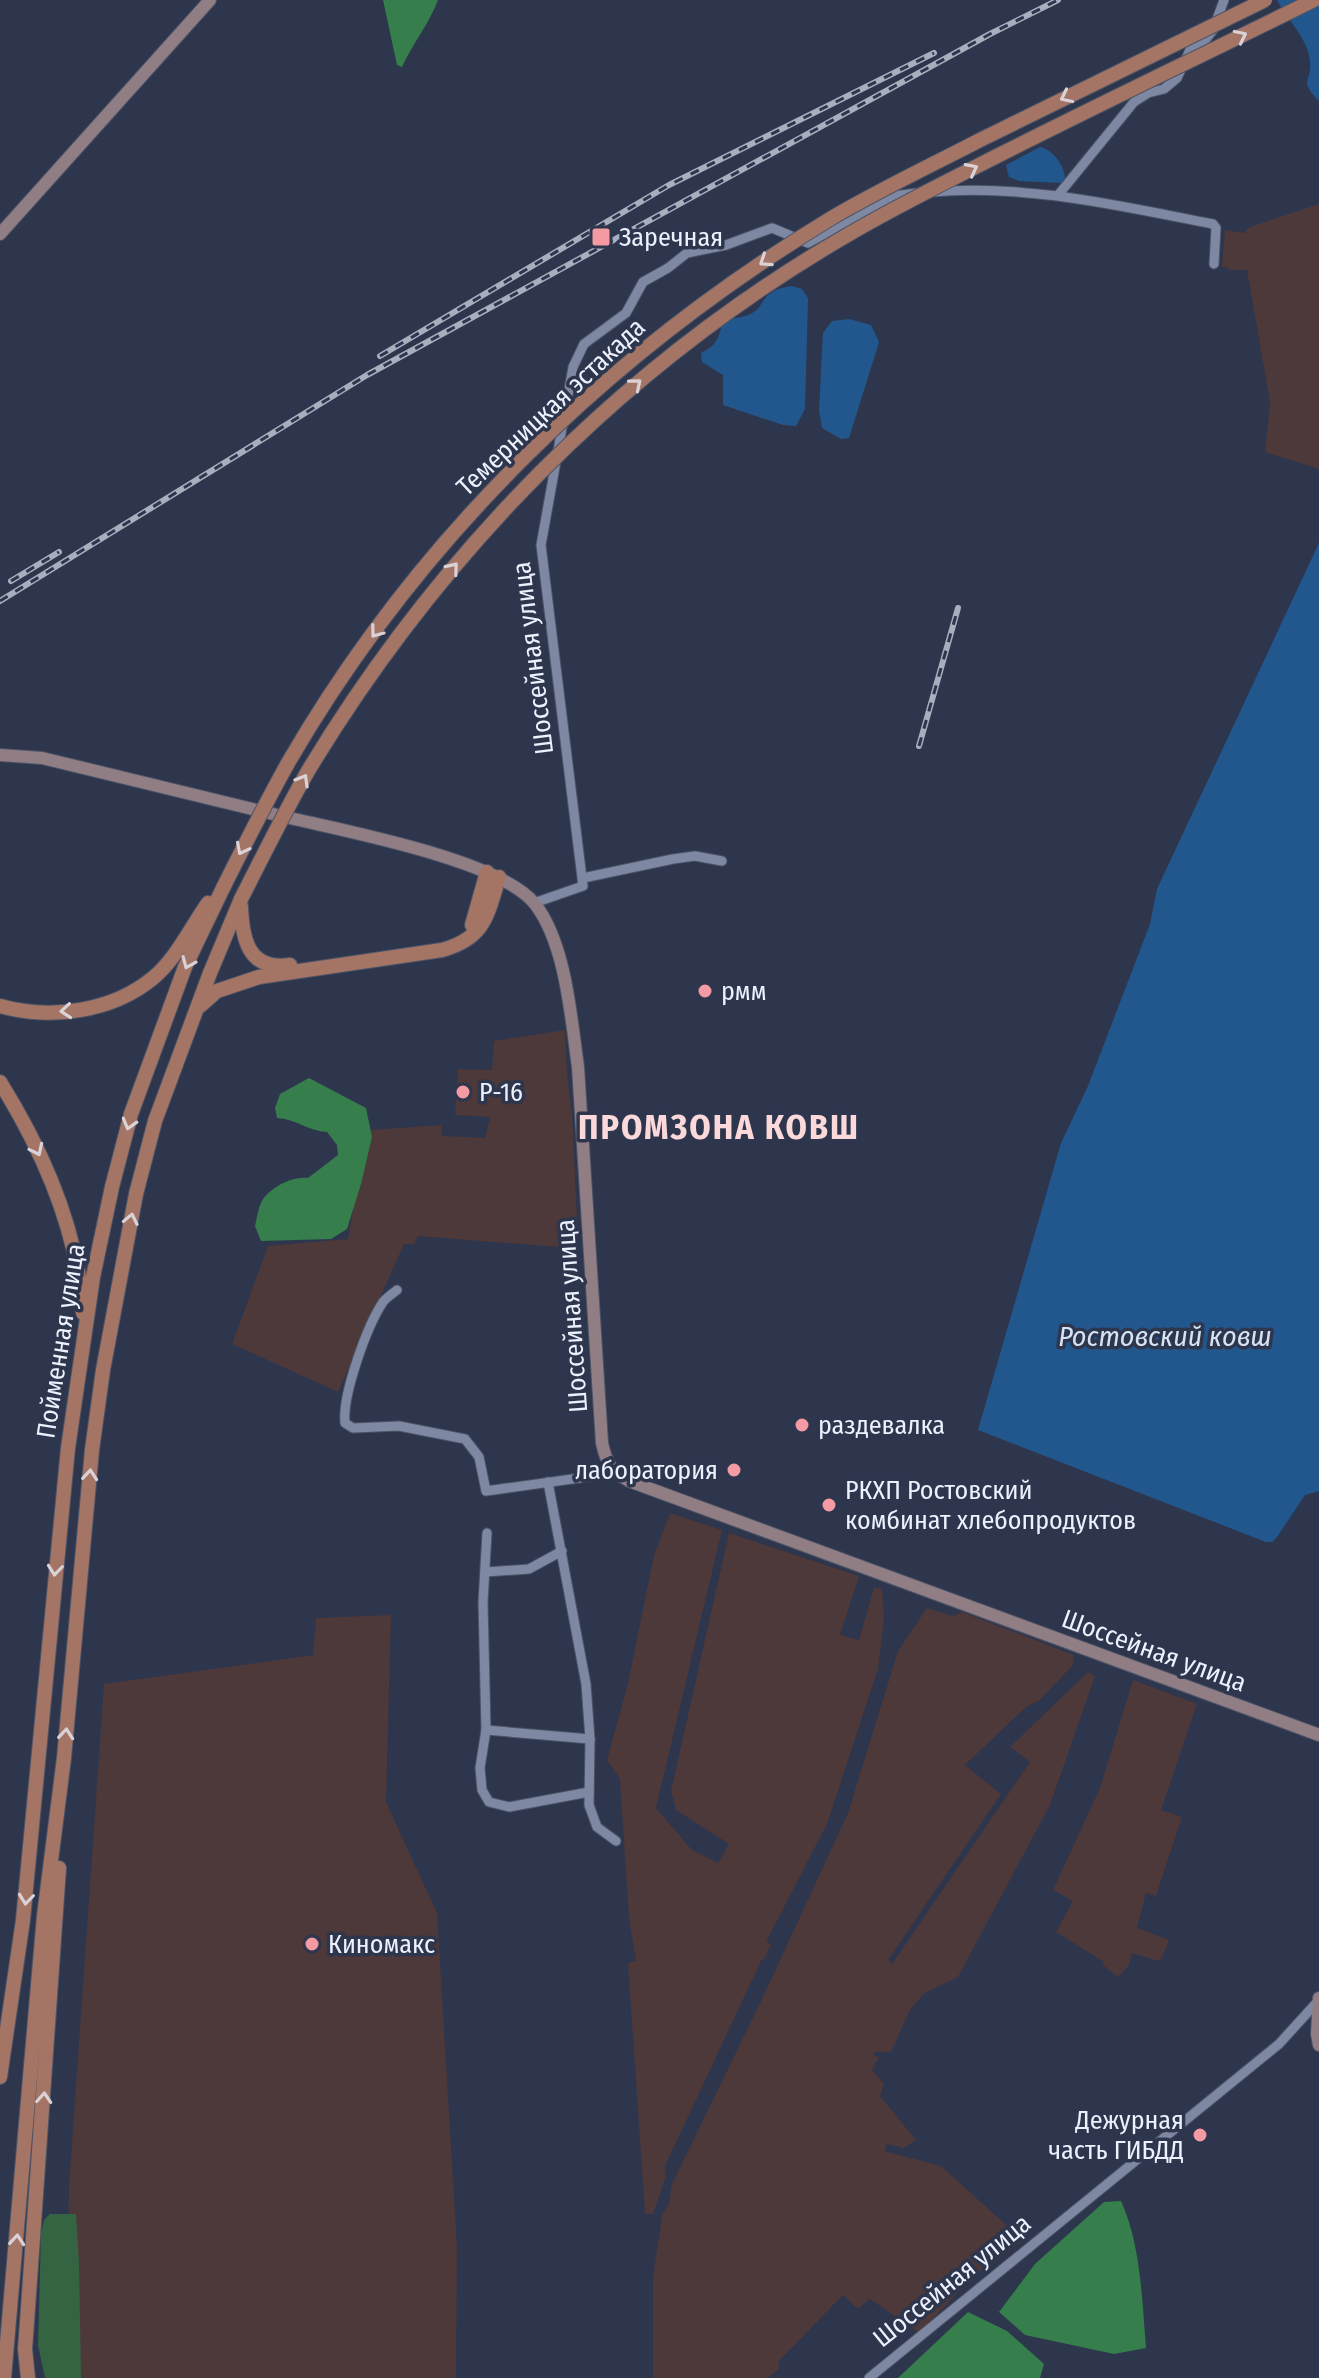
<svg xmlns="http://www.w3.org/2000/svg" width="1319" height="2378" font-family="'Fira Sans Condensed',sans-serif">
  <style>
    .commercial { fill: #4d383a }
    .green { fill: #356442 }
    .forest { fill: #367e4c }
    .water { fill: #22578e }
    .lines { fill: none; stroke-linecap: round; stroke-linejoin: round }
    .minor-casing { stroke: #4d5467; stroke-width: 11 }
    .secondary-casing { stroke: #4d5467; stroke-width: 14 }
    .primary-casing { stroke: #4d5467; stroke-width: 16 }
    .minor { stroke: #7e88a3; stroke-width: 9 }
    .secondary { stroke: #917e84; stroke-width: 12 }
    .primary { stroke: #a47564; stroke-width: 14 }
    .rail-casing { stroke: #a7aebe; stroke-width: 6 }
    .rail { stroke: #2d364d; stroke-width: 3; stroke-dasharray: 9; stroke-linecap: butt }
    .primary-bridge-casing { stroke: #4d5467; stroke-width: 16; stroke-linecap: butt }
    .primary-bridge { stroke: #a47564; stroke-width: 14 }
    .oneway { stroke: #dad2d7 }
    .poi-dot { fill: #f49aa2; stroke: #2d364d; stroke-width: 3 }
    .labels { text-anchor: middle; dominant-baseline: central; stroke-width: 7; stroke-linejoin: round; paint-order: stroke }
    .poi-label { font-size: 26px; fill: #ecf1fd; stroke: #2d364d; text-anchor: start }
    .street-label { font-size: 26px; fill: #ecf1fd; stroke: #2d364d }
    .water-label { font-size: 28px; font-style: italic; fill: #d5e3f4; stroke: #2d364d }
    .district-label { font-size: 34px; font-weight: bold; letter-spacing: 2px; fill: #fbd8d9; stroke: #2d364d }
  </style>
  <rect width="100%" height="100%" fill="#2d364d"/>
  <g class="commercial">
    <polygon points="1319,204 1319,469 1265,452 1270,402 1247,270 1229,270 1228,267 1222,267 1225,230 1244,233 1250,227"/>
    <polygon points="565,1030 567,1074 572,1113 578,1239 562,1239 560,1247 418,1236 414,1244 404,1244 338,1392 232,1344 268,1246 348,1239 366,1134 371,1130 441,1125 442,1136 485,1138 490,1117 455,1115 458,1069 492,1070 494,1041"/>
    <polygon points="670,1513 722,1530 656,1808 692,1850 718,1863 729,1844 676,1810 671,1791 729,1533 859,1576 840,1635 859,1640 874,1587 882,1589 884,1620 878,1669 827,1824 766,1942 771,1944 764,1960 762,1959 665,2166 666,2176 653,2214 645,2214 628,1963 636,1961 629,1919 620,1779 607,1760 628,1683 654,1555"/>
    <polygon points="927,1608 953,1616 962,1612 1074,1655 1073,1665 1040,1700 1026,1707 965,1765 1001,1794 888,1960 892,1964 1030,1762 1010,1747 1088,1672 1095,1676 1050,1805 958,1977 925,1993 911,2008 891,2052 875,2052 874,2056 879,2057 872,2070 884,2084 880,2096 916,2140 904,2148 887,2144 884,2151 941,2166 1023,2240 971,2279 919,2333 870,2299 858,2309 843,2295 778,2362 780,2368 768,2378 653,2378 653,2277 662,2216 669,2203 672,2184 762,1999 848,1813 898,1651"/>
    <polygon points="391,1615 386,1802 437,1913 457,2247 456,2378 66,2378 69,2186 104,1684 313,1655 316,1618"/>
    <polygon points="1133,1680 1197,1704 1161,1810 1182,1817 1156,1896 1146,1893 1137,1928 1169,1940 1162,1958 1158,1961 1132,1953 1129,1965 1118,1977 1103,1965 1104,1962 1056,1932 1073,1901 1053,1890 1100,1788"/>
  </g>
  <polygon class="green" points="50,2214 76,2214 79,2263 81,2378 45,2378 38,2345 41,2233 44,2220"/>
  <g class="forest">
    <path d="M383,0H438C429,24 413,43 402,67L397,65Z"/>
    <path d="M309,1078L366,1108L372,1137L361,1184L347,1229L331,1239L261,1241L255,1226C257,1218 258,1208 262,1201C270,1187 293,1176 308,1178L338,1155L337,1145L327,1132C308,1131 296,1119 277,1118L275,1108L280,1094Z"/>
    <path d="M1121,2201C1141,2245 1142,2300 1146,2348L1114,2354L1025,2335L999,2312L1035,2264L1104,2202Z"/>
    <polygon points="968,2312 1007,2331 1044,2364 1040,2378 898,2378"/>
  </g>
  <g class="water">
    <path d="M1277,0H1319V101C1298,80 1312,82 1310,61C1308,38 1287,20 1277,0Z"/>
    <path d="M1040,147C1053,150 1064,165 1065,178L1061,183L1019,181L1009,177L1006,165Z"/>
    <path d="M792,286L802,289L808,298L805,409L796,426L783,425L723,405V375L702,362L701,353C716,346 719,338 722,323C734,316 737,319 748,315C768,307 757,291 792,286Z"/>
    <polygon points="849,319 871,325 879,342 849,438 841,439 822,428 819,410 823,333 832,321"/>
    <polygon points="1319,543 1319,1491 1305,1495 1277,1537 1272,1542 1266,1542 978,1430 1061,1143 1088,1086 1150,924 1157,889"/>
  </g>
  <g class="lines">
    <g class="minor-casing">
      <g id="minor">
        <path d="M932,192C1028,184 1119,206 1213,224L1216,228L1214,264"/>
        <polyline points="1059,194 1134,102 1148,93 1164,89 1177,78 1190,50 1206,39 1213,30 1224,0"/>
        <polyline points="583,878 673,859 695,856 722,861"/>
        <polyline points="534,903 583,886 541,545 573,367 584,344 626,313 643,282 668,268 687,253 726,245 772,228 808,243 893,196 917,193"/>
        <path d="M397,1290C392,1294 386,1298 383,1302C367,1326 342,1395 345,1423L353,1428L399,1426L465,1439L479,1457L486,1491L615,1473"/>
        <polyline points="548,1482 586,1684 590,1739 589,1805 597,1827 616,1841"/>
        <polyline points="487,1533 483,1602 486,1730 480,1768 482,1790 489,1802 509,1807 589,1792"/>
        <polyline points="485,1572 529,1569 562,1551"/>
        <polyline points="486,1730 590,1739"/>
        <polyline points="869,2378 1279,2044 1319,2000"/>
      </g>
    </g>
    <g class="secondary-casing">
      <g id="secondary">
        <polyline points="0,234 210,0"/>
        <path d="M0,755L42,758C119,777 196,796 273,814C332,829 499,858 535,904C566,944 571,1018 578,1067L602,1443C606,1462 611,1471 629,1481L1319,1735"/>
        <polyline points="1319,1998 1317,2034 1319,2045"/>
      </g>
    </g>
    <g class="primary-casing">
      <g id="primary">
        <path d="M241,906C242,940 249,971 290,965"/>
        <polyline points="472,925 487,872"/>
        <path d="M0,1006C50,1020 112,1012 153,978C176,959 191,927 208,903"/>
        <path d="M200,1006L217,991L259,977L442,950C485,938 487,916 499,877"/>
        <path d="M0,1082C43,1151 78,1231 83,1313"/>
        <polyline points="0,2077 23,1920 68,1448 93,1277 112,1187 131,1114 185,967 223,888"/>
        <polyline points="4,2378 44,1916 64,1758 92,1450 103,1370 136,1194 155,1121 210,973 241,899"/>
        <polyline points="28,2378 25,2349 27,2322 59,1868"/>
      </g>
    </g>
    <use href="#minor" class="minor"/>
    <use href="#secondary" class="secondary"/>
    <use href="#primary" class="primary"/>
    <g class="rail-casing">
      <g id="rail">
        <polyline points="380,356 669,185 934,53"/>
        <polyline points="11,581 59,552"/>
        <polyline points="0,601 367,375 990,34 1058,0"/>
        <polyline points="919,746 958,608"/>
      </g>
    </g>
    <use href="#rail" class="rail"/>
    <g class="primary-bridge-casing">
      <g id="primary-bridge">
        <path d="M223,888C244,846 265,804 288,763C418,538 609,353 830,219C879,190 930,166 980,140C1075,93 1170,47 1265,0"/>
        <path d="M241,899C263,856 284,813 308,771C440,552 623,366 844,237C896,206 950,180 1003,153C1106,101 1211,51 1314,0"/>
      </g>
    </g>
    <use href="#primary-bridge" class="primary-bridge"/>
  </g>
  <defs><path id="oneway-chevron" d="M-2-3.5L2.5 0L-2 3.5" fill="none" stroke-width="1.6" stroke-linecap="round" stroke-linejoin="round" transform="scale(2)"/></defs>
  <g class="oneway">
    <use href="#oneway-chevron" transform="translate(1241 36) rotate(-26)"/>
    <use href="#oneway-chevron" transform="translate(1066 97) rotate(154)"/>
    <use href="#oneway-chevron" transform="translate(972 169) rotate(-27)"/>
    <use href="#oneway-chevron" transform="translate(765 261) rotate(146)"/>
    <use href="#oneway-chevron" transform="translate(636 384) rotate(-40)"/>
    <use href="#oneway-chevron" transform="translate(453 568) rotate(-50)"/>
    <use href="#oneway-chevron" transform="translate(376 632) rotate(127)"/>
    <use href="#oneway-chevron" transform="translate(303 780) rotate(-60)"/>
    <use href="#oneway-chevron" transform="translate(242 849) rotate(117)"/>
    <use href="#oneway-chevron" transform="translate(188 963) rotate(113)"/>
    <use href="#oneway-chevron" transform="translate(66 1011) rotate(175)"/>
    <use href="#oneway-chevron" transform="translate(129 1124) rotate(106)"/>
    <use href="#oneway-chevron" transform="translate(37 1150) rotate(65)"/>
    <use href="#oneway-chevron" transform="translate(131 1219) rotate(-78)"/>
    <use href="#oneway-chevron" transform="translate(90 1475) rotate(-85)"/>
    <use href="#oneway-chevron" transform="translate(55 1570) rotate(96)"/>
    <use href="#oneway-chevron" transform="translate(66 1734) rotate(-85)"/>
    <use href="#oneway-chevron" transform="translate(26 1899) rotate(96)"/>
    <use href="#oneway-chevron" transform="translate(44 2098) rotate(-86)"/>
    <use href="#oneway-chevron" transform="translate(17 2240) rotate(-85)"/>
  </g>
  <g class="poi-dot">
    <rect x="591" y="227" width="20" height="20" rx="4"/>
    <circle cx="705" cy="991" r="8"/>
    <circle cx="463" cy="1092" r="8"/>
    <circle cx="802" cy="1425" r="8"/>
    <circle cx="734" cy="1470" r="8"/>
    <circle cx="829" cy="1505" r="8"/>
    <circle cx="312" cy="1944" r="8"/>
    <circle cx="1200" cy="2135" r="8"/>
  </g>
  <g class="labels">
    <g class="poi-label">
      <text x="619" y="237">Заречная</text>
      <text x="721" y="991">рмм</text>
      <text x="479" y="1092">Р-16</text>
      <text x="818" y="1425">раздевалка</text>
      <text x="718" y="1470" text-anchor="end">лаборатория</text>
      <text x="845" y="1490">РКХП Ростовский<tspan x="845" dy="30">комбинат хлебопродуктов</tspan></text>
      <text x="328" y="1944">Киномакс</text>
      <text x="1184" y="2120" text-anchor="end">Дежурная<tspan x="1184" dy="30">часть ГИБДД</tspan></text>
    </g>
    <g class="street-label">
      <text transform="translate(551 407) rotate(-43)">Темерницкая эстакада</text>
      <text transform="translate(533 658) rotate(-97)">Шоссейная улица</text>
      <text transform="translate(572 1316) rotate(-94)">Шоссейная улица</text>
      <text transform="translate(61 1341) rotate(-81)">Пойменная улица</text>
      <text transform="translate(1154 1651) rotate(20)">Шоссейная улица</text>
      <text transform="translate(952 2281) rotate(-39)">Шоссейная улица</text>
    </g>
    <g class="water-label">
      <text x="1165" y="1336">Ростовский ковш</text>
    </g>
    <g class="district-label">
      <text x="719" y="1127">ПРОМЗОНА КОВШ</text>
    </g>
  </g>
</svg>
